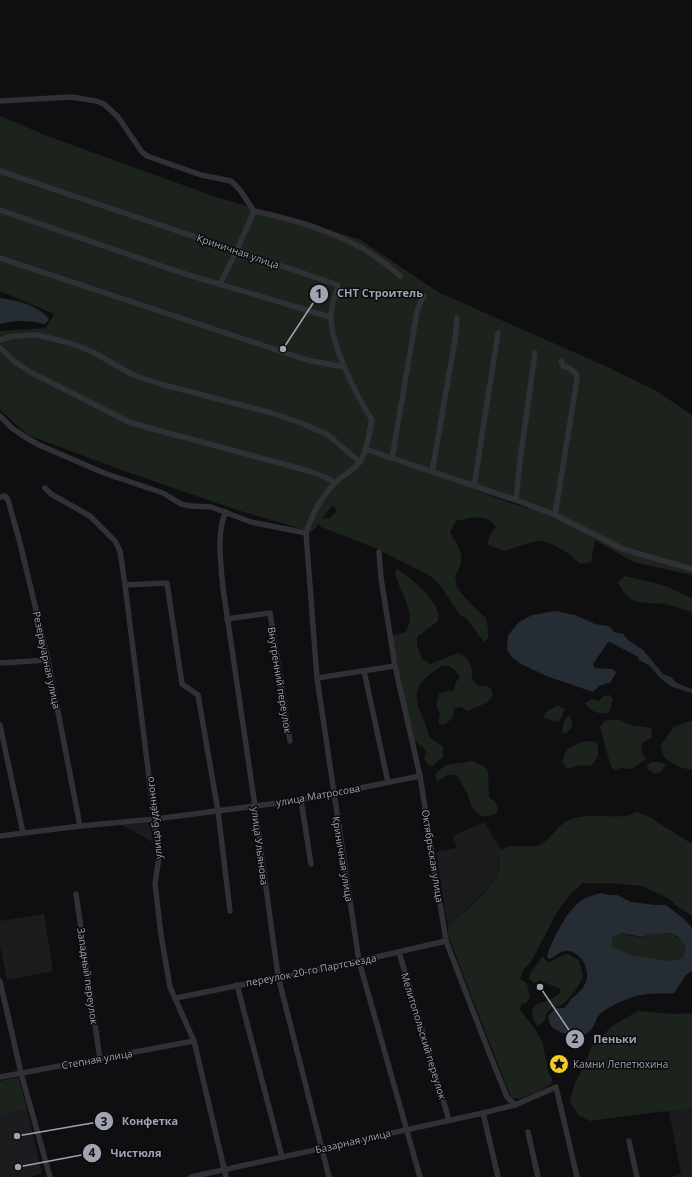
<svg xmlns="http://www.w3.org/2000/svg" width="692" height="1177" font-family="'Open Sans',sans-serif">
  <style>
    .built { fill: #1c1b1e }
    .green { fill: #1c231d; fill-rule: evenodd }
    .water { fill: #262c34; fill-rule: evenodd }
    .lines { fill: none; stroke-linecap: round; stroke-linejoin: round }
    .street { stroke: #303036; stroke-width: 5.5 }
    .labels { text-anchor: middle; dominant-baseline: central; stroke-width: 3; stroke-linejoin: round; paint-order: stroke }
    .street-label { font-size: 10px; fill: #a0a3b2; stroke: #0b0a0c }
    .poi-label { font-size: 10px; fill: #a0a3b2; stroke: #0b0a0c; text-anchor: start }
    .leader { fill: none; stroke: #a0a3b2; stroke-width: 1.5 }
    .callout-dot { fill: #a0a3b2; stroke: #0b0a0c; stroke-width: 1.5 }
    .mark-label { font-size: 12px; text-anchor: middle; font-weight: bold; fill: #111 }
    .callout-label { font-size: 11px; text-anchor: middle; font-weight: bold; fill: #a0a3b2; stroke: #0b0a0c; stroke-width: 3; stroke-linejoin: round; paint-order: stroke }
  </style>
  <rect width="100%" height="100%" fill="#0f0f11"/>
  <g class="built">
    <polygon points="484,822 502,851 498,863 499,873 490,886 448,927 436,852 457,848 453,836"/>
    <polygon points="149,823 154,843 120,824"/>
    <polygon points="44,914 53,971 7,980 0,947 0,921"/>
    <polygon points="27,1109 42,1174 29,1177 0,1177 0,1115"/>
    <polygon points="692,1109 692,1177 670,1177 681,1174 669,1111"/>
  </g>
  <g class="green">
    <path d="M0,116L50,137L216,197L359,239L440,293L603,365L655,390L692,415V575L633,562L595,540L591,562L580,564C573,555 548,539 537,541C526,543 515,548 504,551L487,544L491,533L496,527C488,513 469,518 456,521L450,532C459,549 468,557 455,576L457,588L471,604L486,618L488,629V638L484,642L466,618L459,614L440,585L429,575L375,548L321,527L319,524L312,532L237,510L130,473L28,435L0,410V331L46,328L54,314L0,291ZM470,489L531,508V509L510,503ZM333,505L337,511L330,518L322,519Z"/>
    <path d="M398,569C411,579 443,603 438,621L417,637V646L423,660L431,664L458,653C470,658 473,667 472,679L478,686H487L491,689L493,695L488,702L468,711L461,707L454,708C455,717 450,721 443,725L439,724V717L440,713L436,707L439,694L447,691L454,690L456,682L460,677C455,670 450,663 440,667C436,669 432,673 428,676C403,696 426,714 429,737L443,747V757L432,766L427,764L424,758L426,751L409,735L392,636L405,632C419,614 398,591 395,572Z"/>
    <path d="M625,576L663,585L692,598V612C684,610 676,606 668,605C643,599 632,611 618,582Z"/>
    <path d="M610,695L613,700L609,713C597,713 593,714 585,703L592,699L598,701L604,696Z"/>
    <polygon points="557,705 565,709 559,722 550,720 544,718 545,713"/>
    <path d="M569,716L572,721V728L565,734L562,731C563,725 564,719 569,716Z"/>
    <polygon points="613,720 620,720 630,725 651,728 652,737 642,743 641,751 646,759 632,769 620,768 615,770 611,767 600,727 605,721"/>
    <polygon points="690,721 692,722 692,770 679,767 665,758 660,746 674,727"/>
    <path d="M584,741L597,742C599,752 599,759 590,766L581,765L570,768H566L562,761L567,749Z"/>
    <path d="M473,761L485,767L488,772L489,797C495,801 499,805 497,813L490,816H481L472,808L468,795L457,775H449L437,781L435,774L446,765Z"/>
    <polygon points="651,762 661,762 666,765 661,772 654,774 648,769 646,766"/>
    <path d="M637,812L648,816L692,844V916L680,908L666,897L642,886L609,883H583L571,893L557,912L531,962L523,970L520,979L527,984L530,997L527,1002L521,1004L520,1010L535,1029L543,1044L548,1072L552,1079L551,1084L537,1092L518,1099L511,1097L464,977L448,935V927C461,914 492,889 498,874C501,867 497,858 502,850C507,843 530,849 540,845C548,841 557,827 565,822C581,812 608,818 626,816C630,815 634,813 637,812Z"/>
    <path d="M621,933C628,935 638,938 645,936C647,936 649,934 651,934C667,930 677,934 686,947L683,958L671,961L645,958L635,956L612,947V939L615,936Z"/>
    <path d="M568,954L579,960L583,976C579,986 573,995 565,1002C556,1010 548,1005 545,1020L538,1026C532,1021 529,1009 537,1004C539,1003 542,1003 544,1002C550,1000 555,997 560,993V989C554,985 546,985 540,980L534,983L529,979L531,972L543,956L545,960L549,962L563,955Z"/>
    <polygon points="638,1011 672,1014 692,1013 692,1109 657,1112 590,1121 578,1115 570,1101 574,1085 582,1070 592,1046 612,1026"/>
    <polygon points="18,1077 27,1109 0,1115 0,1081"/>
  </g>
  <g class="water">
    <path d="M0,298C16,300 38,305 49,319L45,324C30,320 15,320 0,324Z"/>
    <polygon points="555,611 575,615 595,624 608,626 611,628 614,632 623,634 628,640 643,650 663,674 671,677 677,683 692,689 692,693 672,687 659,677 649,665 639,660 638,657 610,642 608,642 593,664 595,668 612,669 615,671 616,673 611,682 599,686 593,692 549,677 519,663 512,657 507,650 508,635 519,622 532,615"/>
    <path d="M601,893L610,895H617L631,902L655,905H666L684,919L692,928V971L686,975L674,993C654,994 642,992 623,1001C615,1004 605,1009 599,1015C595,1021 594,1029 587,1033C578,1038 560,1034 552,1027C549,1024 549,1020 548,1016L556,1008H564C568,1005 569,1001 572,998C579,993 585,987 587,978C589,966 578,949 564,951C559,952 555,956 550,959H549L547,956C552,940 567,910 581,901C586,897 594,895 601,893ZM621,933L637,936H645L650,934L670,933L678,937L686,947L683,958L671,961L635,956L612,947V939L615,936Z"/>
  </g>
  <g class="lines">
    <g class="street">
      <path d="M0,101L71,97L96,101L104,104L118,117L142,152L147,156L201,175L231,181L240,190L254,211C306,222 361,239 400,276"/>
      <path d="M0,171L338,285C336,295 330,307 331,318C331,346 357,396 372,420C369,432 367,453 360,462C354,470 343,475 336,482C322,495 312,515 306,533L317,678L359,961L420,1177"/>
      <polyline points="0,210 182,273 330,317"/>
      <polyline points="0,258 307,360 344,367"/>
      <polyline points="220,284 237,250 254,211"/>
      <polyline points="0,340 13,336 37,335 70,343 93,352 133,375 164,385 272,413 301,423 328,435 360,462"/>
      <polyline points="0,348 14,361 30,372 131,423 309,471 325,477 335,483"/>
      <polyline points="0,416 12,428 25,437 39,445 104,473 163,493 181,504 191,506 211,507 251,522 306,533"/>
      <polyline points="365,449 516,500 555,515 623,549 692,569"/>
      <polyline points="392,458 417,312 421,301 424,296"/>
      <polyline points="432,472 455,340 457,318"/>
      <polyline points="474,486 498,333"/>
      <polyline points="45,488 51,494 90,516 115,541 120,551 125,585 159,857 155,883 161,935 170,987 194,1041 226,1177"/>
      <polyline points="0,497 5,496 8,500 20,543 48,660 80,826"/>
      <polyline points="516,500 520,461 535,353"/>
      <path d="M226,512C216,530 221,567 223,588L255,806L278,976L329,1177"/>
      <path d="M555,515L577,379C577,371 570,368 563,366L561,361"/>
      <polyline points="379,552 381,578 395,666 420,776 446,941 488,1050 507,1097 515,1105"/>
      <polyline points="125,585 167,583 182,684 198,695 218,811 230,911"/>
      <polyline points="227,619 270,613 290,741"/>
      <polyline points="0,663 48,660"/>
      <polyline points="364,671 388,782"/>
      <polyline points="317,678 395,666"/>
      <polyline points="0,725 23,833"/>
      <polyline points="301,800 311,864"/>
      <polyline points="0,836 80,826 155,819 301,800 420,776"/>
      <polyline points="76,894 100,1059"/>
      <polyline points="399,952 449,1120"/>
      <polyline points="0,981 21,1073 50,1177"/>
      <polyline points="237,985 282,1157"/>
      <polyline points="176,998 359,961 446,941"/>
      <polyline points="0,1077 194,1041"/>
      <polyline points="483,1113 498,1177"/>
      <polyline points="528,1132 538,1177"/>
      <polyline points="629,1141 637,1177"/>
      <polyline points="191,1177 483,1113 515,1105 556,1087 577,1177"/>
    </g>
  </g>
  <defs>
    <g id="sight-disc" transform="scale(1)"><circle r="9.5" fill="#f4cc24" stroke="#0b0a0c"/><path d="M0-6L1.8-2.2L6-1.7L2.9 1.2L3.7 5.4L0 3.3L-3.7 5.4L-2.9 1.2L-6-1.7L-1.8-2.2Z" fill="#111"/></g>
  </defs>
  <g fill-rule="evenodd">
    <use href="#sight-disc" x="559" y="1064"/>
  </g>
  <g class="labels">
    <g class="street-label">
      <text transform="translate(238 251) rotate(19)">Криничная улица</text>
      <text transform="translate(47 660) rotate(78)">Резервуарная улица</text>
      <text transform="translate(280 680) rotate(81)">Внутренний переулок</text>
      <text transform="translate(318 795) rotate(-10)">улица Матросова</text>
      <text transform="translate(154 818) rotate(-96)">улица Будённого</text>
      <text transform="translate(260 846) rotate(83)">улица Ульянова</text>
      <text transform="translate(433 856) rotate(81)">Октябрьская улица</text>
      <text transform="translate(343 859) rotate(81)">Криничная улица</text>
      <text transform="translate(311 970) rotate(-11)">переулок 20-го Партсъезда</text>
      <text transform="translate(88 976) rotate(82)">Западный переулок</text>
      <text transform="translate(424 1036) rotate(73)">Мелитопольский переулок</text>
      <text transform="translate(97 1059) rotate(-10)">Степная улица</text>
      <text transform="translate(353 1141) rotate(-13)">Базарная улица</text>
    </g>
    <g class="poi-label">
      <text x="573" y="1064">Камни Лепетюхина</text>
    </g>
  </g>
  <path class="leader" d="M283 349L319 294M540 987L575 1039M17 1136L104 1121M18 1167L92 1153"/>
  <g class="callout-dot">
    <circle cx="283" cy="349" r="4"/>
    <circle cx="540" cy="987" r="4"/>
    <circle cx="17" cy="1136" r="4"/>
    <circle cx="18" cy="1167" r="4"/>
    <circle cx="319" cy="294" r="10"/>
    <circle cx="575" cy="1039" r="10"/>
    <circle cx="104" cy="1121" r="10"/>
    <circle cx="92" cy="1153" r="10"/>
  </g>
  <g class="mark-label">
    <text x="319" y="298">1</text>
    <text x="575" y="1043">2</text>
    <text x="104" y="1126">3</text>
    <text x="92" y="1157">4</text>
  </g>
  <g class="callout-label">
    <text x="380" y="297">СНТ Строитель</text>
    <text x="615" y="1043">Пеньки</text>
    <text x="150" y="1125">Конфетка</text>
    <text x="136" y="1157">Чистюля</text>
  </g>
</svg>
